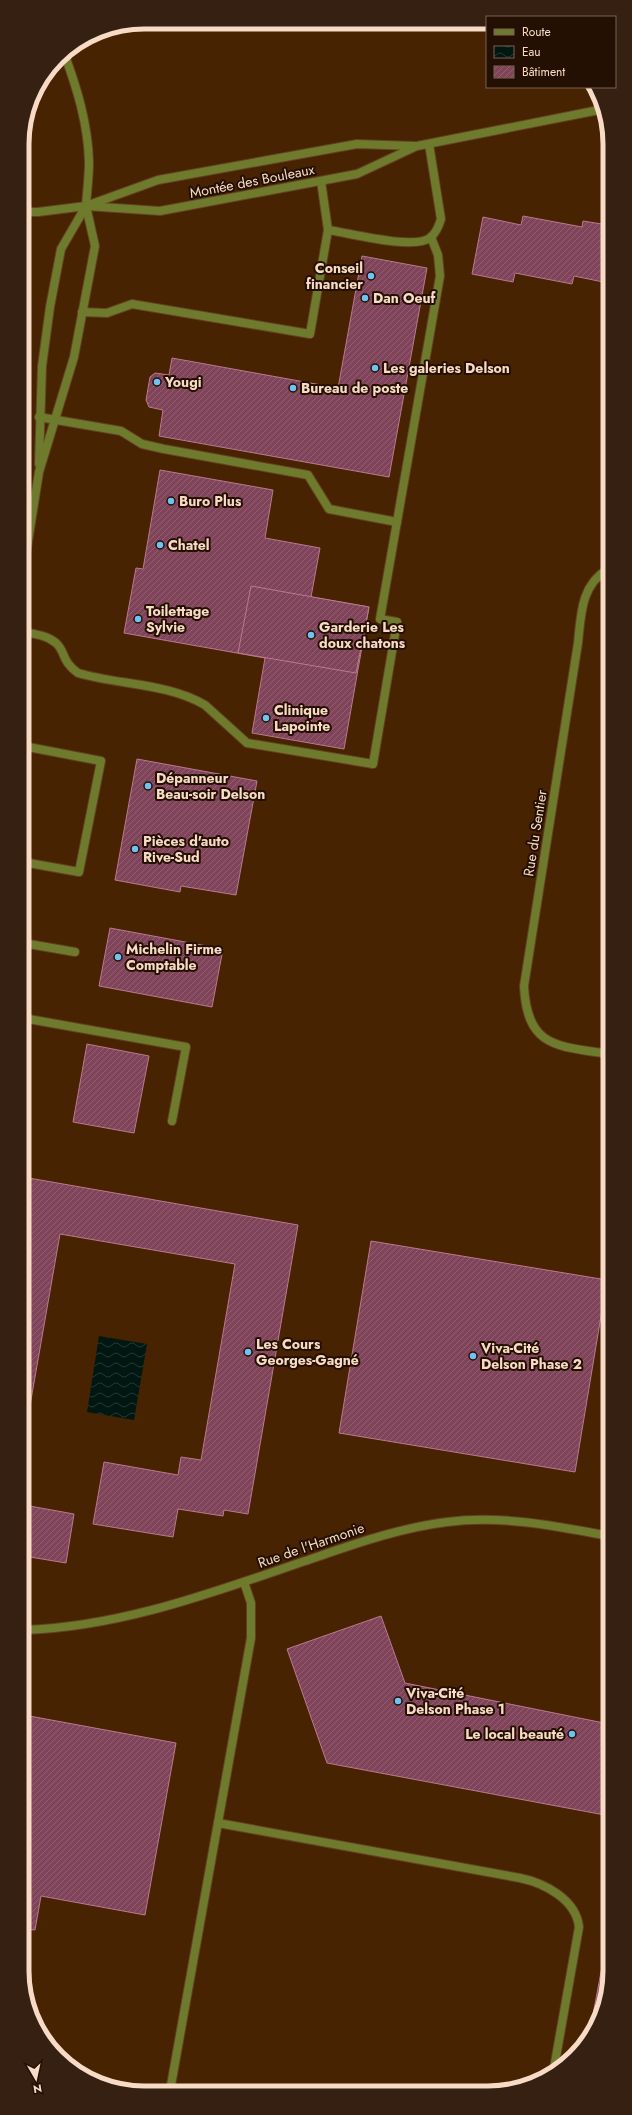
<svg xmlns="http://www.w3.org/2000/svg" width="632" height="2115" font-family="Jost,sans-serif">
  <style>
    .water { fill: url(#water-waves) }
    .building { fill: url(#building-hatch); stroke: #ba7990 }
    .lines { fill: none; stroke-linecap: round; stroke-linejoin: round }
    .service-casing { stroke: #634021; stroke-width: 10 }
    .minor-casing { stroke: #634021; stroke-width: 10 }
    .tertiary-casing { stroke: #634021; stroke-width: 10 }
    .service { stroke: #6e7a2c; stroke-width: 8 }
    .minor { stroke: #6e7a2c; stroke-width: 8 }
    .tertiary { stroke: #6e7a2c; stroke-width: 8 }
    .poi-dot { fill: #6fc2f4; stroke: #241002; stroke-width: 1.5 }
    .labels { text-anchor: middle; dominant-baseline: central; stroke-width: 4; stroke-linejoin: round; paint-order: stroke }
    .street-label { font-size: 14px; fill: #f8dbc6; stroke: #241002 }
    .poi-label { font-size: 14px; font-weight: bold; fill: #f8dbc6; stroke: #241002; text-anchor: start }
    .rim { fill: none; stroke: #f8dbc6; stroke-width: 5 }
  </style>
  <defs>
    <pattern id="water-waves" width="16" height="10" patternUnits="userSpaceOnUse"><rect width="16" height="10" fill="#001712"/><path d="M0 5q4-4 8 0t8 0" fill="none" stroke="#263833"/></pattern>
    <pattern id="building-hatch" width="6" height="6" patternUnits="userSpaceOnUse"><rect width="6" height="6" fill="#7f435a"/><path d="M-1 1l2-2M0 6l6-6M5 7l2-2" fill="none" stroke="#925e70"/></pattern>
  </defs>
  <rect width="100%" height="100%" fill="#472302"/>
  <polygon class="water" points="99,1336 147,1344 134,1420 87,1412"/>
  <g class="building">
    <polygon points="523,216 582,227 583,221 608,225 608,283 574,276 572,284 515,273 513,282 472,274 483,217 521,225"/>
    <polygon points="362,256 427,268 389,477 159,436 163,410 149,407 146,400 150,377 155,373 169,375 172,358 338,388"/>
    <polygon points="160,470 273,490 265,538 320,548 311,597 369,607 344,749 252,733 265,658 124,633 136,568 143,569"/>
    <polygon points="251,586 369,607 356,673 238,653"/>
    <polygon points="137,759 257,781 236,895 181,886 180,892 115,880"/>
    <polygon points="110,928 223,949 212,1007 99,986"/>
    <polygon points="87,1044 149,1056 134,1133 73,1122"/>
    <polygon points="23,1177 298,1225 248,1514 224,1510 223,1516 178,1509 173,1537 93,1524 104,1462 178,1475 181,1457 201,1460 235,1264 60,1234 24,1440"/>
    <polygon points="371,1241 607,1280 575,1472 339,1433"/>
    <polygon points="24,1505 74,1514 66,1563 24,1556"/>
    <polygon points="381,1616 405,1683 609,1724 610,1816 327,1763 287,1649"/>
    <polygon points="24,1715 176,1743 145,1915 41,1896 35,1930 24,1929"/>
    <polygon points="610,1924 610,1979 601,2018 589,2036"/>
  </g>
  <g class="lines">
    <g class="service-casing">
      <g id="service">
        <path d="M328,230C350,233 413,250 430,238C436,233 439,226 441,219L429,144"/>
        <polyline points="82,312 107,313 132,304 310,334 328,230 321,181"/>
        <polyline points="39,417 121,431 142,444 164,449 308,475 329,509 397,522"/>
        <path d="M23,632C34,634 47,635 56,643C66,652 61,661 78,673C119,685 167,683 205,705L247,743L373,764L397,622L380,619L440,276L438,255L431,237"/>
        <polyline points="23,746 101,761 79,872 23,862"/>
        <polyline points="23,943 75,952"/>
        <polyline points="23,1018 186,1047 172,1121"/>
        <path d="M218,1823L520,1878C544,1883 576,1899 579,1927L553,2074"/>
        <polyline points="170,2091 251,1638 251,1603 244,1582"/>
      </g>
    </g>
    <g class="minor-casing">
      <g id="minor">
        <path d="M64,53C77,88 88,124 89,162C89,177 87,191 86,206"/>
        <path d="M608,569C581,585 581,614 578,643L524,986C527,1048 557,1046 609,1054"/>
        <path d="M24,1630C121,1627 214,1592 305,1561C352,1545 398,1528 447,1522C502,1515 556,1526 609,1536"/>
      </g>
    </g>
    <g class="tertiary-casing">
      <g id="tertiary">
        <polyline points="86,206 160,211 357,174 417,146 604,109"/>
        <polyline points="22,212 38,212 86,206 158,180 357,144 415,146"/>
        <polyline points="39,464 42,366 50,307 61,249 86,206"/>
        <polyline points="23,573 39,472 74,357 95,246 86,206"/>
      </g>
    </g>
    <use href="#service" class="service"/>
    <use href="#minor" class="minor"/>
    <use href="#tertiary" class="tertiary"/>
  </g>
  <g class="poi-dot">
    <circle cx="371" cy="276" r="4"/>
    <circle cx="365" cy="298" r="4"/>
    <circle cx="375" cy="368" r="4"/>
    <circle cx="157" cy="382" r="4"/>
    <circle cx="293" cy="388" r="4"/>
    <circle cx="171" cy="501" r="4"/>
    <circle cx="160" cy="545" r="4"/>
    <circle cx="138" cy="619" r="4"/>
    <circle cx="311" cy="635" r="4"/>
    <circle cx="266" cy="718" r="4"/>
    <circle cx="148" cy="786" r="4"/>
    <circle cx="135" cy="849" r="4"/>
    <circle cx="118" cy="957" r="4"/>
    <circle cx="248" cy="1352" r="4"/>
    <circle cx="473" cy="1356" r="4"/>
    <circle cx="398" cy="1701" r="4"/>
    <circle cx="572" cy="1734" r="4"/>
  </g>
  <g class="labels">
    <g class="street-label">
      <text transform="translate(252 181) rotate(-11)">Montée des Bouleaux</text>
      <text transform="translate(535 833) rotate(-81)">Rue du Sentier</text>
      <text transform="translate(311 1545) rotate(-19)">Rue de l'Harmonie</text>
    </g>
    <g class="poi-label">
      <text x="363" y="268" text-anchor="end">Conseil<tspan x="363" dy="16">financier</tspan></text>
      <text x="373" y="298">Dan Oeuf</text>
      <text x="383" y="368">Les galeries Delson</text>
      <text x="165" y="382">Yougi</text>
      <text x="301" y="388">Bureau de poste</text>
      <text x="179" y="501">Buro Plus</text>
      <text x="168" y="545">Chatel</text>
      <text x="146" y="611">Toilettage<tspan x="146" dy="16">Sylvie</tspan></text>
      <text x="319" y="627">Garderie Les<tspan x="319" dy="16">doux chatons</tspan></text>
      <text x="274" y="710">Clinique<tspan x="274" dy="16">Lapointe</tspan></text>
      <text x="156" y="778">Dépanneur<tspan x="156" dy="16">Beau-soir Delson</tspan></text>
      <text x="143" y="841">Pièces d'auto<tspan x="143" dy="16">Rive-Sud</tspan></text>
      <text x="126" y="949">Michelin Firme<tspan x="126" dy="16">Comptable</tspan></text>
      <text x="256" y="1344">Les Cours<tspan x="256" dy="16">Georges-Gagné</tspan></text>
      <text x="481" y="1348">Viva-Cité<tspan x="481" dy="16">Delson Phase 2</tspan></text>
      <text x="406" y="1693">Viva-Cité<tspan x="406" dy="16">Delson Phase 1</tspan></text>
      <text x="564" y="1734" text-anchor="end">Le local beauté</text>
    </g>
  </g>
  <path d="M0 0H632V2115H0ZM144 29H488A115 115 0 0 1 603 144V1971A115 115 0 0 1 488 2086H144A115 115 0 0 1 29 1971V144A115 115 0 0 1 144 29Z" fill="#352012" fill-rule="evenodd"/>
  <path class="rim" d="M144 29H488A115 115 0 0 1 603 144V1971A115 115 0 0 1 488 2086H144A115 115 0 0 1 29 1971V144A115 115 0 0 1 144 29Z"/>
  <rect x="486" y="16" width="130" height="72" fill="#241002" stroke="#796150"/>
  <rect x="494" y="29" width="20" height="6" fill="#6e7a2c" stroke="#796150"/>
  <text x="522" y="36" font-size="12" fill="#f8dbc6">Route</text>
  <rect x="494" y="46" width="20" height="12" fill="url(#water-waves)" stroke="#796150"/>
  <text x="522" y="56" font-size="12" fill="#f8dbc6">Eau</text>
  <rect x="494" y="66" width="20" height="12" fill="url(#building-hatch)" stroke="#796150"/>
  <text x="522" y="76" font-size="12" fill="#f8dbc6">Bâtiment</text>
  <g transform="translate(36 2079) rotate(171)" stroke="#241002" stroke-width="3" paint-order="stroke">
  <path d="M0-3L7 15L0 10L-7 15Z" fill="#f8dbc6"/>
  <text y="-6" font-size="11" font-weight="bold" text-anchor="middle" fill="#f8dbc6">N</text>
  </g>
</svg>
